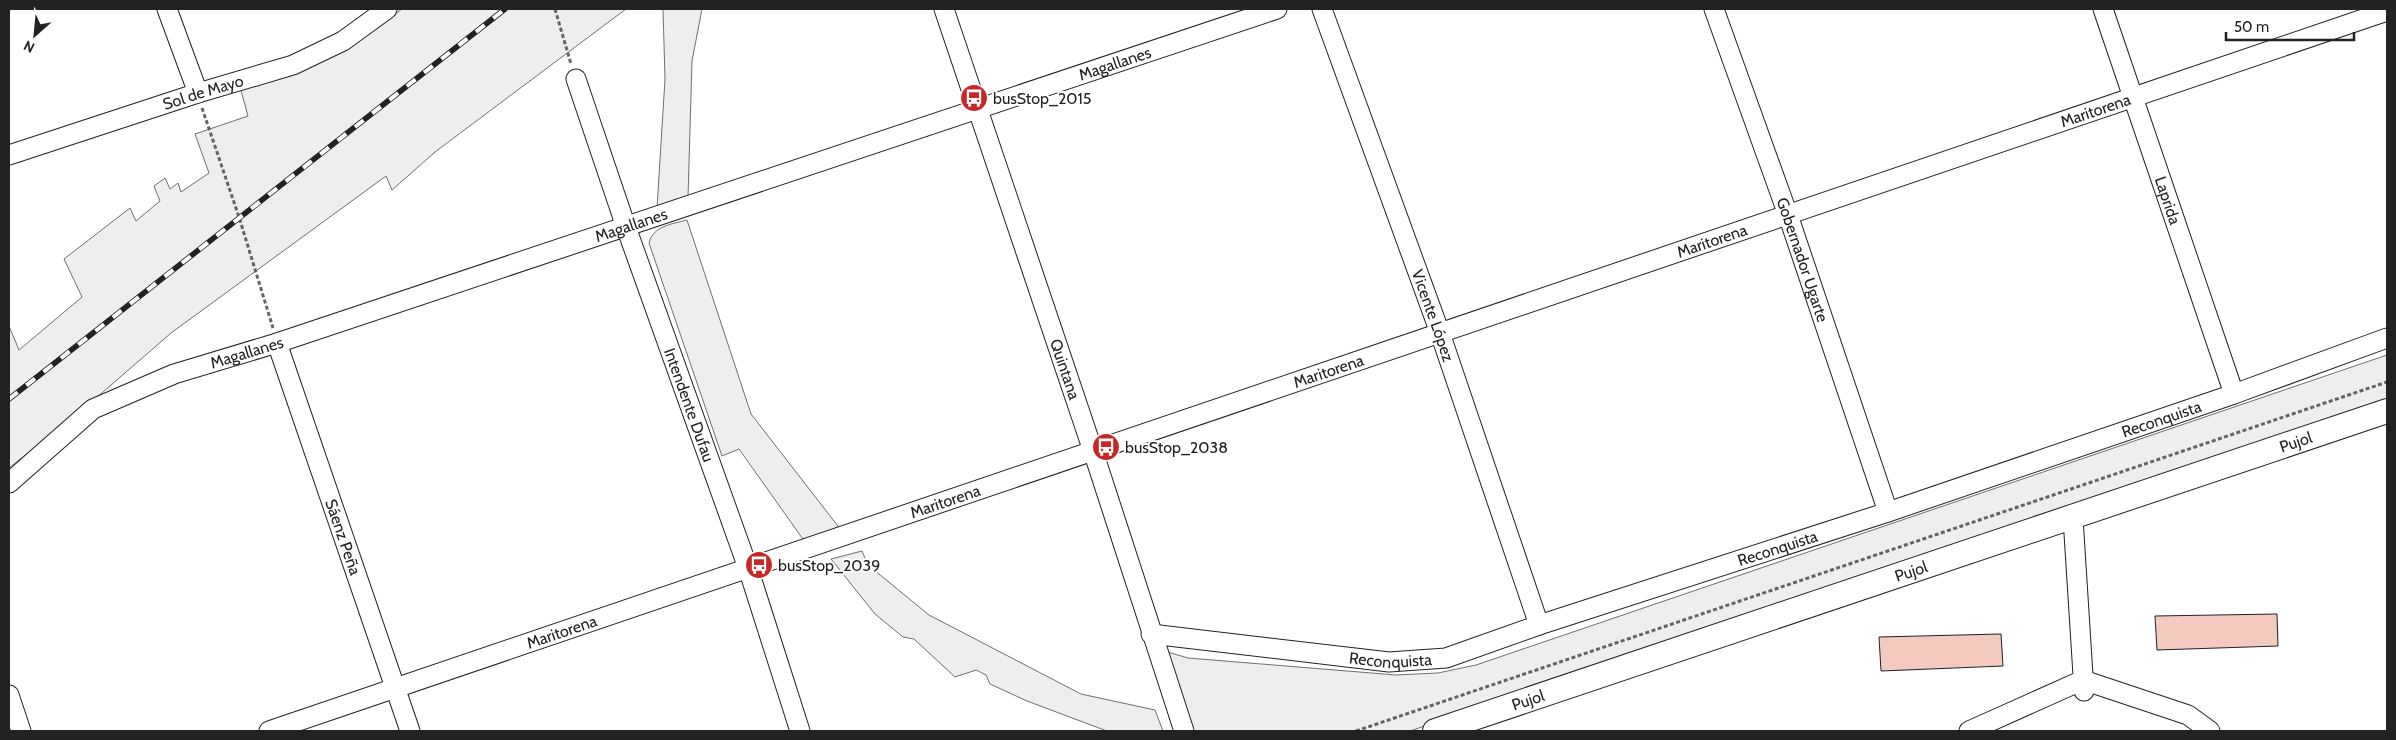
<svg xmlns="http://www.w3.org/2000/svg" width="2396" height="740" font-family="Cabin,sans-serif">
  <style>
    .green { fill: #eee; stroke: #6f6f6f }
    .building { fill: #f3c9c0; stroke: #222 }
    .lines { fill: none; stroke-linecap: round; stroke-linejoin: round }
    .minor-casing { stroke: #222; stroke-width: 21 }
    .major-casing { stroke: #222; stroke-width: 26 }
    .path { stroke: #646464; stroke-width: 3; stroke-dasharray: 4 2.5; stroke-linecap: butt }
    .minor { stroke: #fff; stroke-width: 19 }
    .major { stroke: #fff; stroke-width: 24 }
    .rail-casing { stroke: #222; stroke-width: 5.5 }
    .rail { stroke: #fff; stroke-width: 4; stroke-dasharray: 11; stroke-linecap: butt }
    .labels { text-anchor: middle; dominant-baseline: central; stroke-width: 4; stroke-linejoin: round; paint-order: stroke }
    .street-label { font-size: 16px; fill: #222; stroke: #fff }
    .poi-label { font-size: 16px; fill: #222; stroke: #fff; text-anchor: start }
  </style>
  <rect width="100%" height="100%" fill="#fff"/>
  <g class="green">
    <polygon points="402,9 626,9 435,152 392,190 386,176 171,333 80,412 9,468 9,326 19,350 82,297 64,259 130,208 136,221 160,201 154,186 165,178 170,189 178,183 181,192 209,173 195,134 248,116 240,87 381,24"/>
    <polygon points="663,9 702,9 692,61 688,197 657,208 665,79"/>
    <path d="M687,220L751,414L841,530L805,542L739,449L722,456L649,243C653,226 672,224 687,220Z"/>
    <polygon points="2387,355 2387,399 1410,731 1191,731 1164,651 1188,658 1396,675 1438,673 1476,665"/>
    <polygon points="862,551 868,565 929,615 1081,694 1155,710 1163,731 1107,731 1027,701 990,684 986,675 976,670 955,677 914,639 903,637 875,614 831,559"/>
  </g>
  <g class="building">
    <polygon points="2277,614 2278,646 2157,650 2155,616"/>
    <polygon points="2001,634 2003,666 1881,671 1879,637"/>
  </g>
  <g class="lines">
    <g class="minor-casing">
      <g id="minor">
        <polyline points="167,9 198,93"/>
        <path id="s1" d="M944,9L1093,451L1184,731"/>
        <path id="s2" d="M1322,9L1440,333L1539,625"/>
        <path id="s3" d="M1714,9L1788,215L1888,512"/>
        <path id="s4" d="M2103,9L2234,394"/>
        <path id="s5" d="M576,79L626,227L748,568L800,731"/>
        <path id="s6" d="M9,155L198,93L293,65L343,41L387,9"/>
        <path id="s7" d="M277,343L410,731"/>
        <path id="s8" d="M9,483L93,409L174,374L277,343L1277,9"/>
        <polyline points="2073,518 2084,691"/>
        <path id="s9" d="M1151,634L1389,662L1446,658L1539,625L1888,512L2234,394L2387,338"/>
        <polyline points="9,695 21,731"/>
        <path id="s10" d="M269,731L2387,11"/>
        <polyline points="1969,731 2083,680 2188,715 2210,731"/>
      </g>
    </g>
    <g class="major-casing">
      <g id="major">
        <path id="s11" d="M1435,731L2387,411"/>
      </g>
    </g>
    <g class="path">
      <polyline points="555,9 571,64"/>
      <polyline points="202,108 239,217 273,328"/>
      <polyline points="1356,731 2387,382"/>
    </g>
    <use href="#minor" class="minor"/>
    <use href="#major" class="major"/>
    <g class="rail-casing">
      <polyline id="rail" points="9,399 505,9"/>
    </g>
    <use href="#rail" class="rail"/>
  </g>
  <defs>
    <g id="bus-disc" transform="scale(1.4375)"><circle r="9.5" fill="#c62828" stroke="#fff"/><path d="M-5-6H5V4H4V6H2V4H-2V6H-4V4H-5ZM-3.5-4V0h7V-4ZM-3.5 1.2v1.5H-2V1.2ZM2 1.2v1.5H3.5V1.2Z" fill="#fff"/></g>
  </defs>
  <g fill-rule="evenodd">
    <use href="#bus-disc" x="974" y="98"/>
    <use href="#bus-disc" x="1106" y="447"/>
    <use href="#bus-disc" x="759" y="565"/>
  </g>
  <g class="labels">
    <g class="street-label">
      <text stroke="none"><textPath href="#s8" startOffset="1191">Magallanes</textPath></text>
      <text stroke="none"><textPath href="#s6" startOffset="204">Sol de Mayo</textPath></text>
      <text stroke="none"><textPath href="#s10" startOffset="1929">Maritorena</textPath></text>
      <text stroke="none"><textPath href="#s4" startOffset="202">Laprida</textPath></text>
      <text stroke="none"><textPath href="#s8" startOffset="681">Magallanes</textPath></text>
      <text stroke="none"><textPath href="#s10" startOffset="1524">Maritorena</textPath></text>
      <text stroke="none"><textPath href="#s3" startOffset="266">Gobernador Ugarte</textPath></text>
      <text stroke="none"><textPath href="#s2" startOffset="326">Vicente López</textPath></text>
      <text stroke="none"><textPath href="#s8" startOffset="276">Magallanes</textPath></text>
      <text stroke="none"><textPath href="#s1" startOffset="380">Quintana</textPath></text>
      <text stroke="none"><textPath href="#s10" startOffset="1119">Maritorena</textPath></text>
      <text stroke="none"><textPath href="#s5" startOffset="345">Intendente Dufau</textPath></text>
      <text stroke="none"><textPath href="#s9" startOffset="1051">Reconquista</textPath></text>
      <text stroke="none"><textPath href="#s11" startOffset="908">Pujol</textPath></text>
      <text stroke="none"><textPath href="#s10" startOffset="714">Maritorena</textPath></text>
      <text stroke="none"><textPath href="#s7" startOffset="205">Sáenz Peña</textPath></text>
      <text stroke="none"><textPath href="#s9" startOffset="646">Reconquista</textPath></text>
      <text stroke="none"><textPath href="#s11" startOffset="502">Pujol</textPath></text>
      <text stroke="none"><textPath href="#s10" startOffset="309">Maritorena</textPath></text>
      <text stroke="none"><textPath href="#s9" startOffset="241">Reconquista</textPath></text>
      <text stroke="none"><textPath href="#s11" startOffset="98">Pujol</textPath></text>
    </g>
    <g class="poi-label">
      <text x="993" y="98">busStop_2015</text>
      <text x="1125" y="447">busStop_2038</text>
      <text x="778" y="565">busStop_2039</text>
    </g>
  </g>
  <rect width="2396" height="740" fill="none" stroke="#222222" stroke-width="20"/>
  <g transform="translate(35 35) rotate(207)" stroke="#ffffff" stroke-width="4" paint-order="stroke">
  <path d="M0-4L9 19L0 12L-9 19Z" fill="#222222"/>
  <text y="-8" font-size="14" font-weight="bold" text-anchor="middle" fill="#222222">N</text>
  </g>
  <path d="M2226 32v8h128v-8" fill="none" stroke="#222222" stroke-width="2.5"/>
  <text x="2234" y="32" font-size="15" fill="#222222" stroke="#ffffff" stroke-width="4" paint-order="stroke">50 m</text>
</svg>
